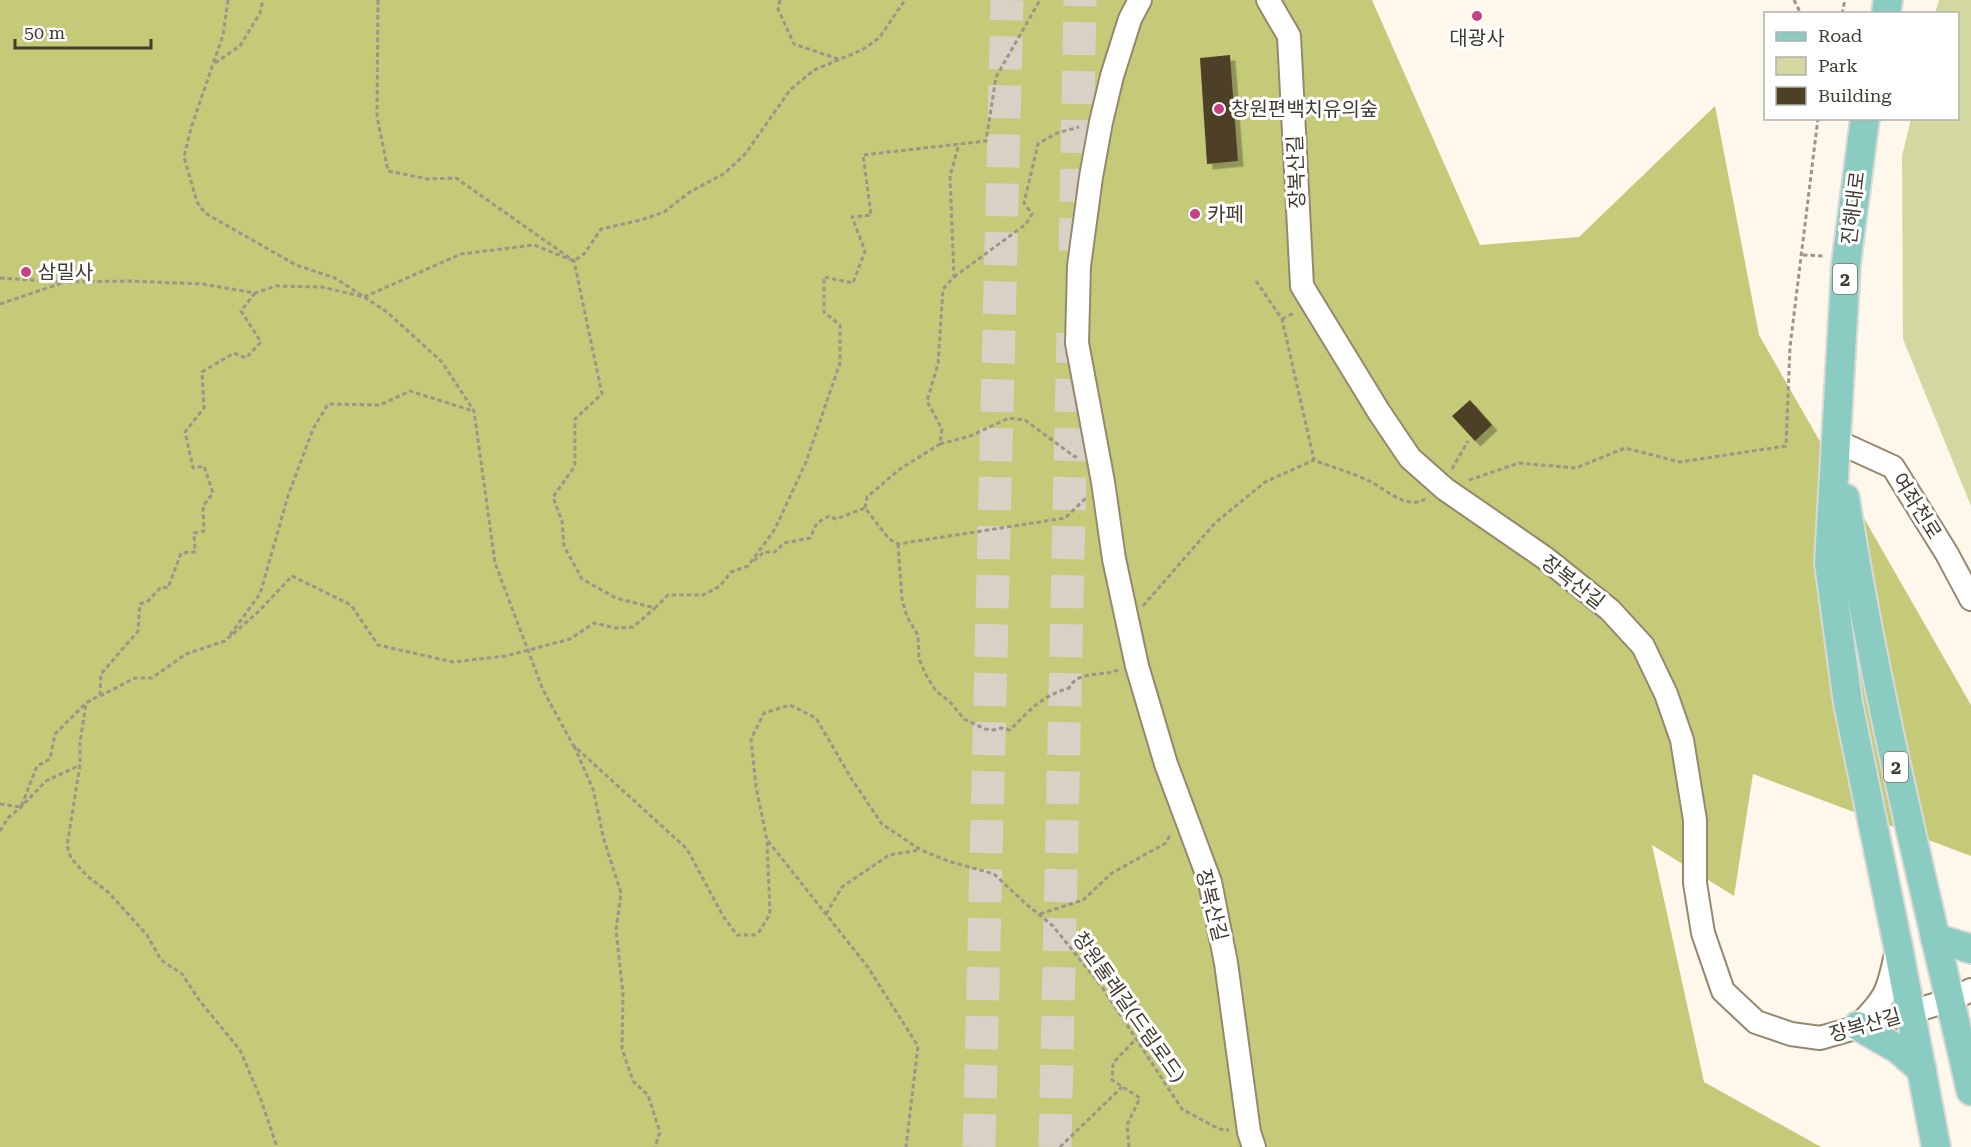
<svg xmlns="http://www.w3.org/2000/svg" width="1971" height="1147" font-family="'Roboto Serif','Noto Sans KR',serif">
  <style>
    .green { fill: #d3d8a0 }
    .forest { fill: #c4ca78 }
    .building { fill: #4e4027; filter: url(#shadow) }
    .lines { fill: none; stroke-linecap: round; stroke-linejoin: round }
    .highway-tunnel { stroke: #d8d1c5; stroke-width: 33; stroke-dasharray: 33 16; stroke-linecap: butt }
    .minor-casing { stroke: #97876c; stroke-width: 26 }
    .major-casing { stroke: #d9d8d5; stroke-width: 32 }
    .path { stroke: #9c9589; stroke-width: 3; stroke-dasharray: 4.5 3; stroke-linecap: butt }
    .minor { stroke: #fff; stroke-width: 22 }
    .major { stroke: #8accc2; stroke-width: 28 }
    .poi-dot { fill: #c64184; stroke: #fff; stroke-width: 2 }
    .labels { text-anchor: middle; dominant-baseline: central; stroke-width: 6; stroke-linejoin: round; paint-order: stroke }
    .shield { fill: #fff; stroke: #7b766d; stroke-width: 1.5 }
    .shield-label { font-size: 18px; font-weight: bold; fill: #423b2f }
    .poi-label { font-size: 20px; fill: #423b2f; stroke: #fff; text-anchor: start }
    .street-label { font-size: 20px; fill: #423b2f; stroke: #fff }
  </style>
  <defs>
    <filter id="shadow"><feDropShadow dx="5.5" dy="5.5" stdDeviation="0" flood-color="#0004"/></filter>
  </defs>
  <rect width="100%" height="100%" fill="#fef7eb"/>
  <polygon class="green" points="1939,0 1971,0 1971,506 1903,339 1902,156 1911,119 1958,118 1958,14 1935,13"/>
  <polygon class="forest" points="0,0 1372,0 1480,245 1579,237 1715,106 1759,335 1971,705 1971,856 1753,774 1734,896 1652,845 1704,1082 1821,1147 0,1147"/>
  <g class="building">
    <polygon points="1230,55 1238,161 1207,164 1200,58"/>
    <polygon points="1470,400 1492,425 1475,441 1452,416"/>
  </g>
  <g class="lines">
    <g class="highway-tunnel">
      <polyline points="1075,251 1080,0"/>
      <polyline points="979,1147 1007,0"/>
      <polyline points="1055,1147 1073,333"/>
    </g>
    <g class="minor-casing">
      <g id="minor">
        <polyline points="1140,0 1130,19 1112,76 1101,122 1091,177 1079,266 1077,343 1103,482 1114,559 1137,666 1166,764 1210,882 1226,963 1249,1132 1254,1147"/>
        <polyline points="1268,0 1289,36 1302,286 1379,412 1410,458 1445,489 1545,558 1610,610 1643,646 1666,694 1682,740 1695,820 1695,883 1703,933 1723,991 1756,1022 1791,1034 1820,1038 1911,1012 1950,1000 1971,990"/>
        <polyline points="1836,441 1893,467 1947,554 1971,599"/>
        <path d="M1858,1026C1886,998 1888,992 1896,954"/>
      </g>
    </g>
    <g class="major-casing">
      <g id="major">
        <polyline points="1886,14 1888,0"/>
        <polyline points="1865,118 1846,264 1829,563 1848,703 1898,946 1936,1147"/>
        <path d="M1845,498C1876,698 1926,894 1971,1091"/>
        <polyline points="1935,938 1971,949"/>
        <polyline points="1858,1026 1898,1049 1922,1070"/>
      </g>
    </g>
    <g class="path">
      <polyline points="228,0 223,35 191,128 184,157 197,202 205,213 296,265 335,278 387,312 442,362 474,411 495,563 543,690 573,745 687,849 723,916 737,935 754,935 759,932 770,914 767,840 756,787 751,739 764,713 790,705 816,718 851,778 882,824 921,850 948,861 994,874 1025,903 1053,926 1102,987 1182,1109 1219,1129 1229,1130"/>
      <polyline points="378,0 377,116 388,171 428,179 456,178 574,261 602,394 575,419 575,466 553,497 562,521 564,546 582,579 616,598 655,608 668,595 703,595 720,586 731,572 748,566 775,529 806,462 840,363 840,325 824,312 824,277 853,283 865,251 852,217 871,215 863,155 986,141 996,77 1040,0"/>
      <polyline points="780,0 778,9 794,44 838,59"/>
      <polyline points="1794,0 1801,14"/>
      <polyline points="1842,14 1845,0"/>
      <polyline points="215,63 240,46 260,13 263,0"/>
      <polyline points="1803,255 1825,256"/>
      <polyline points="954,277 1026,224 1032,214 1024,203 1038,144 1057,133 1079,127"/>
      <polyline points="0,278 64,282 128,281 203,284 255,293 276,286 322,287 364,297 461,254 534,245 574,261 585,253 601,229 641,220 664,212 690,192 725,173 746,153 790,90 814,70 862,50 879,38 905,0"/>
      <polyline points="1256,281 1282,319 1314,460"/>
      <polyline points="255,293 241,311 261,342 246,358 234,353 202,372 204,408 185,432 193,468 204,466 213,493 203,506 204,531 194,533 195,552 181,553 168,588 161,587 148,601 140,604 138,631 101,674 100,695 86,703 80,743 80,765 67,846 71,858 86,875 108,892 147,935 161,960 182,974 199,1000 240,1050 260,1097 277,1147"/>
      <polyline points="0,304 62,283"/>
      <polyline points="1282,319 1294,313"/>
      <polyline points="940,444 970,436 1009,418 1025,420 1075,457 1077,455"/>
      <polyline points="1452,469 1468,441"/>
      <polyline points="1469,480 1519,463 1576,468 1625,448 1680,462 1786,446 1790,347 1818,118"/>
      <polyline points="865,508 867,497 900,469 940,444 942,429 927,401 938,364 943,289 954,277 950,176 959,144"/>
      <path d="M898,544L902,599L907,617L918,635L919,659L926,675L936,691L950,702L964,719L985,729L994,730L1001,728L1010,730C1031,709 1040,697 1069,688C1078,670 1101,677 1118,670"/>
      <polyline points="754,561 764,552 775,552 784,543 810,538 817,523 829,516 836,519 865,508 889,539 898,544 1065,518 1086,498"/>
      <path d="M1143,606L1215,523L1265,482L1314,460C1331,467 1350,472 1367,480C1384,487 1406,512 1427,498"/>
      <polyline points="230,635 260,594 288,496 313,429 328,404 380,405 410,391 473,411"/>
      <polyline points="100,696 135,678 152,678 186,654 225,641 258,612 292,576 351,605 378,645 453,662 506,656 570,639 594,623 616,628 633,627 655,608"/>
      <polyline points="574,746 593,789 604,840 621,893 616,930 623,994 622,1049 633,1081 648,1095 660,1132 655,1147"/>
      <polyline points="0,804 21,807 37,766 50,759 55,734 85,704"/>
      <polyline points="0,831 8,818 21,807 46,781 80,765"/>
      <polyline points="768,841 867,966 918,1046 906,1147"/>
      <polyline points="826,914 842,887 889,855 919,850"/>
      <polyline points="1040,914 1083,900 1112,873 1166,843 1171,833"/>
      <polyline points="1060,1147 1122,1087"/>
      <polyline points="1129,1147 1127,1125 1140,1098 1112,1080 1113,1063 1135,1040"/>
    </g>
    <use href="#minor" class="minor"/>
    <use href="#major" class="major"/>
  </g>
  <g class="poi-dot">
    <circle cx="1477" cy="16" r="6"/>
    <circle cx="1219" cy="109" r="6"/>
    <circle cx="1195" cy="214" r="6"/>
    <circle cx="26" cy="272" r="6"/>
  </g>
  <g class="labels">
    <g class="shield">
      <rect x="1833" y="264" width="24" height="30" rx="4.5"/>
      <rect x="1884" y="752" width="24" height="30" rx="4.5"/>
    </g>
    <g class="shield-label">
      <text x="1845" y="279">2</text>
      <text x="1896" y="767">2</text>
    </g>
    <g class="poi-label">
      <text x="1477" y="38" text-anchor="middle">대광사</text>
      <text x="1231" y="109">창원편백치유의숲</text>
      <text x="1207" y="214">카페</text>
      <text x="38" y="272">삼밀사</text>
    </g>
    <g class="street-label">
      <text transform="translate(1296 172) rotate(-92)">장복산길</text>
      <text transform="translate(1853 208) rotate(-83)">진해대로</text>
      <text transform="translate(1917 506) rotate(58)">여좌천로</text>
      <text transform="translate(1573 582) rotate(38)">장복산길</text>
      <text transform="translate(1212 905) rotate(76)">장복산길</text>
      <text transform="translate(1129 1007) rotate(55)">창원둘레길(드림로드)</text>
      <text transform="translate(1865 1025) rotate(-16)">장복산길</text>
    </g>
  </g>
  <rect x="1764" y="12" width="195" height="108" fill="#ffffff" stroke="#b3b1ac" stroke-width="1.5"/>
  <rect x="1776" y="32" width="30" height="9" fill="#8accc2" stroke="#b3b1ac" stroke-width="1.5"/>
  <text x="1818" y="42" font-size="18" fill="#423b2f">Road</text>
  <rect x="1776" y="57" width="30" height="18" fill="#d3d8a0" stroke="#b3b1ac" stroke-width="1.5"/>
  <text x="1818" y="72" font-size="18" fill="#423b2f">Park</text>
  <rect x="1776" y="87" width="30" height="18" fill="#4e4027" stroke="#b3b1ac" stroke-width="1.5"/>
  <text x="1818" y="102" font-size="18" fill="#423b2f">Building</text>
  <path d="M15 39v9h136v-9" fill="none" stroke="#423b2f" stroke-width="3"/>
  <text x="24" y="39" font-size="18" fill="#423b2f" stroke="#ffffff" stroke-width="4.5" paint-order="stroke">50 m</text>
</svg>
